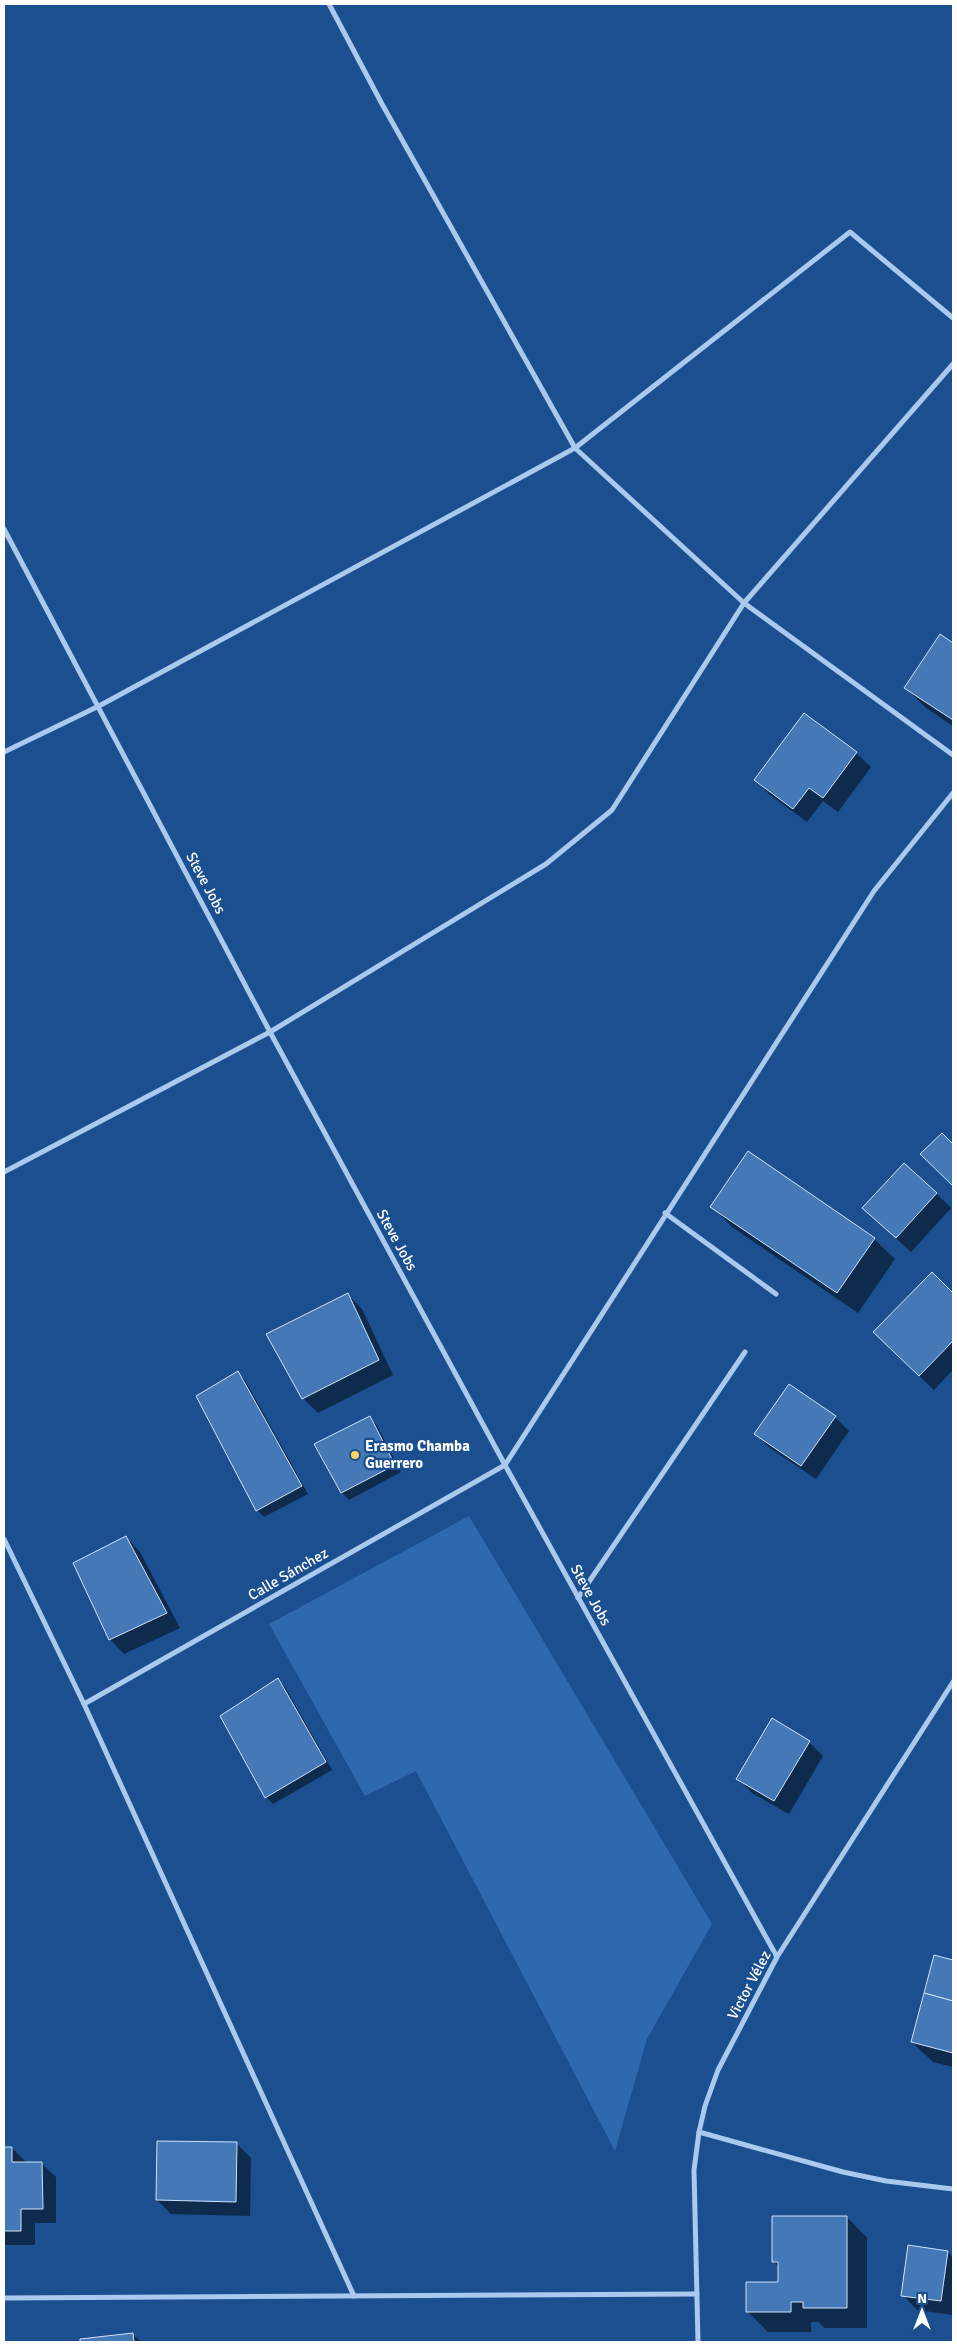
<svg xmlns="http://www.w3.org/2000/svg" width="957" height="2346" font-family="Signika,sans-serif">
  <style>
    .green { fill: #2e69ad }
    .shadow { fill: #0007 }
    .building { fill: #4478b7; stroke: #cfe3fa }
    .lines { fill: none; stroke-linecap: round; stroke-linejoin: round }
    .minor { stroke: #a9c9ee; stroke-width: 5 }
    .poi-dot { fill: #ffd166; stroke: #1b4f8f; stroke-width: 2 }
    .labels { text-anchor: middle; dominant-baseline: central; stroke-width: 4.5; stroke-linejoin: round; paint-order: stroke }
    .street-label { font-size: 15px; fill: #fff; stroke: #1b4f8f }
    .poi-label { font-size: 15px; font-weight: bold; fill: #fff; stroke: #1b4f8f; text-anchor: start }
  </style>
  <rect width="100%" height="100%" fill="#1b4f8f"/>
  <polygon class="green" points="469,1516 712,1924 647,2039 615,2151 416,1771 365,1796 269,1624"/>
  <g class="shadow">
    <polygon points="940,636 953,645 953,726 926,708 906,688"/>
    <polygon points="804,714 856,753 871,767 838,812 823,801 807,822 769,794 755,780"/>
    <polygon points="936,1193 951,1208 911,1252 863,1208"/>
    <polygon points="712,1206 874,1239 895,1259 858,1313 732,1227"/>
    <polygon points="932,1274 953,1294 953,1370 934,1390 889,1347"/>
    <polygon points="348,1295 362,1309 393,1375 318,1413 303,1398 268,1335"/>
    <polygon points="238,1373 245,1380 308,1494 264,1517 257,1510 198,1396"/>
    <polygon points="369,1417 376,1424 401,1472 349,1500 342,1493 316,1445"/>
    <polygon points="835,1417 849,1431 816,1479 770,1448 756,1434"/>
    <polygon points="126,1537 140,1552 180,1628 124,1654 110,1639"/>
    <polygon points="278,1680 285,1687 332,1770 273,1804 266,1797"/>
    <polygon points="809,1742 823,1756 789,1814 752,1793 738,1779"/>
    <polygon points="935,1956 953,1961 953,2067 933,2062 912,2042"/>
    <polygon points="237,2144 251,2158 250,2216 171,2214 157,2200"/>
    <polygon points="4,2148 12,2148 27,2163 41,2163 56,2177 56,2223 35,2223 35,2245 4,2245"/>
    <polygon points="847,2217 867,2238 867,2328 825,2328 818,2322 811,2322 811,2332 768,2332 747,2311 779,2283 779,2267 773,2261"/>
    <polygon points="948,2252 953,2257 953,2315 917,2310 903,2295"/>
    <polygon points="132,2334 141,2342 81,2342 81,2340"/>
  </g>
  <g class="building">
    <polygon points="940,634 953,643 953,720 904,688"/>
    <polygon points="804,713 857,752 823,798 809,788 793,809 754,780"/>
    <polygon points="942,1133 953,1144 953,1186 920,1154"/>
    <polygon points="748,1151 875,1238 837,1293 710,1207"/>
    <polygon points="904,1163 937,1193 896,1238 862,1208"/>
    <polygon points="932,1272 953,1293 953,1341 919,1376 873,1332"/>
    <polygon points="348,1293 379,1360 302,1399 266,1334"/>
    <polygon points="238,1371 302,1486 256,1511 196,1396"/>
    <polygon points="789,1384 836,1416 801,1466 754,1434"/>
    <polygon points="370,1416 395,1465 341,1493 314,1444"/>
    <polygon points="126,1536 167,1613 109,1640 73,1563"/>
    <polygon points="278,1678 326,1762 265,1798 220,1716"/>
    <polygon points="772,1718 810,1741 774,1801 736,1779"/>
    <polygon points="934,1955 953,1960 953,2001 924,1993"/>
    <polygon points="924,1993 953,2001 953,2053 911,2042"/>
    <polygon points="157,2141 237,2142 236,2202 156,2200"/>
    <polygon points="4,2147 12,2147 12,2162 42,2162 43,2209 21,2209 21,2231 4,2231"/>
    <polygon points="772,2216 847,2216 847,2308 803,2308 803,2302 791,2302 791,2312 746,2312 746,2282 778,2282 778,2262 772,2262"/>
    <polygon points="908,2245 948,2251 941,2301 901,2296"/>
    <polygon points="133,2333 134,2342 80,2342 80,2339"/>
  </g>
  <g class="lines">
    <g class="minor">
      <polyline points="329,4 382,104 575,448 744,603 953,755"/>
      <polyline points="4,529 270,1032 505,1465 777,1957"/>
      <polyline points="4,752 99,706 575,448 850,232 953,318"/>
      <polyline points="4,1172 270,1032 546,864 612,810 744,603 953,364"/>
      <polyline points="665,1213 776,1294"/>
      <polyline points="4,1539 84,1704 354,2296"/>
      <polyline points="578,1598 745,1352"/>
      <polyline points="84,1704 505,1465 874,891 953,793"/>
      <polyline points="699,2132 843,2172 886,2181 953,2189"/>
      <polyline points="4,2298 697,2294"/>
      <polyline points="698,2342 694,2170 699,2132 705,2106 718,2070 777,1957 953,1682"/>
    </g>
  </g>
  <circle class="poi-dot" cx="355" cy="1455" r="5"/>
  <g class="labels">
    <g class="street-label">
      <text transform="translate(206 883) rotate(62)">Steve Jobs</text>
      <text transform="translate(397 1240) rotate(61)">Steve Jobs</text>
      <text transform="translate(288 1574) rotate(-30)">Calle Sánchez</text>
      <text transform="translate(591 1595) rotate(61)">Steve Jobs</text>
      <text transform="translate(749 1985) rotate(-62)">Victor Vélez</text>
    </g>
    <g class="poi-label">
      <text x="365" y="1446">Erasmo Chamba<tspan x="365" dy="17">Guerrero</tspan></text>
    </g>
  </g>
  <rect width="957" height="2346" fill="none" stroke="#ffffff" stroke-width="10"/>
  <g transform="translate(922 2311)" stroke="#1b4f8f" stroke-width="4" paint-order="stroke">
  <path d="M0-4L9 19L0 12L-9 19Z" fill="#ffffff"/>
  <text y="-8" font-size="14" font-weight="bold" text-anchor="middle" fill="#ffffff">N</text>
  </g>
</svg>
